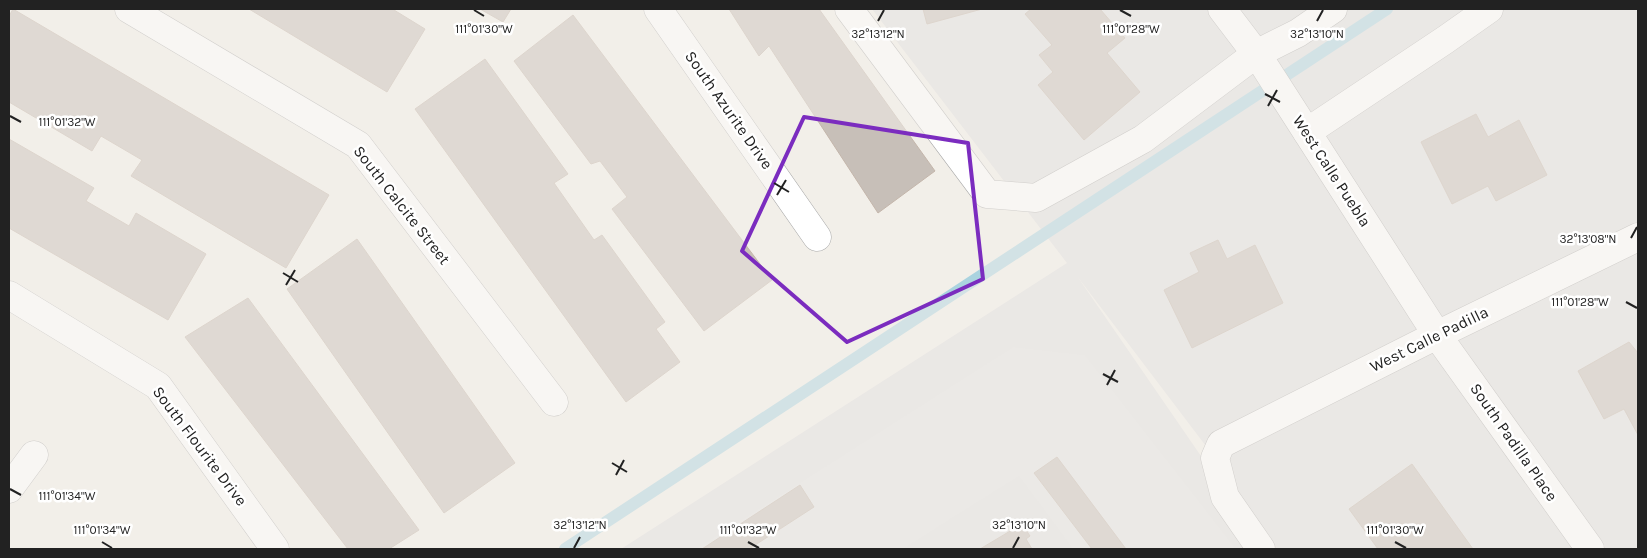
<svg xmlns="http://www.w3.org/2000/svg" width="1647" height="558" font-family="Karla,sans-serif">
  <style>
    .residential { fill: #e0dfdf }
    .parking { fill: #e2e2e2 }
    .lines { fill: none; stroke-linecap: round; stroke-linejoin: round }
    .stream { stroke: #aad3df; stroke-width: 12 }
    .building { fill: #c7bfb8; stroke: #c4b6ab }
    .minor-casing { stroke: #a9a9a9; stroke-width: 29 }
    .minor { stroke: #fff; stroke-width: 28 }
    .marked { fill: none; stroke: #7b2cbf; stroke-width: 4; stroke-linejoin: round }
    .ticks { fill: none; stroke: #222; stroke-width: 2 }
    .labels { text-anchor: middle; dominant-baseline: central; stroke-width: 5; stroke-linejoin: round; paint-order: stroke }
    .street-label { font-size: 16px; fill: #222; stroke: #fff }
    .ticks-label { font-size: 12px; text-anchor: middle; fill: #222; stroke: #fff; stroke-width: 5; stroke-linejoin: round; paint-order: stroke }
  </style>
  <rect width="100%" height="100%" fill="#f2efe9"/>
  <polygon class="residential" points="872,9 1638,9 1638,549 1277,549 1215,458 1077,276 1265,549 621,549 1067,263"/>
  <polygon class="parking" points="1013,347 1085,355 1236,549 1073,549 1019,476 903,549 696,549"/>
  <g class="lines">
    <polyline class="stream" points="565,549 1387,9"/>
  </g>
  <g class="building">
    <polygon points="13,9 329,195 286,268 131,176 142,160 101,136 92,151 9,102 9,16"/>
    <polygon points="249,9 395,9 394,10 425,29 387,92"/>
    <polygon points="480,9 511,9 503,22"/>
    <polygon points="729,9 819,9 935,171 878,213 769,46 759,56"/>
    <polygon points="923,9 982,9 927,24"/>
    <polygon points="1031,9 1100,9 1125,38 1107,53 1140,92 1084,140 1038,85 1053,72 1039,55 1052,45 1025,14"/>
    <polygon points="573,15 772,280 704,331 612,209 627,197 600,161 591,164 514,61"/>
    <polygon points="485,59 568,174 554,183 594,240 602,235 665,322 656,329 680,362 626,402 415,109"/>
    <polygon points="1476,114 1488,137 1519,120 1547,175 1496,201 1488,186 1452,204 1421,142"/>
    <polygon points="9,139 94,188 86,201 129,226 136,213 206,254 168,320 9,228"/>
    <polygon points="357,239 515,463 444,513 287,289"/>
    <polygon points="1218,240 1227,259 1255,245 1283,303 1192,348 1164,290 1199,272 1190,253"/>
    <polygon points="248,298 419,530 389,549 348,549 185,337"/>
    <polygon points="1629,342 1638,353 1638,435 1624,409 1604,419 1578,371"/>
    <polygon points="1057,457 1126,549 1092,549 1034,473"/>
    <polygon points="1412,464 1473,549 1378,549 1349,509"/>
    <polygon points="800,485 814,507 749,549 702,549"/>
    <polygon points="1022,524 1030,536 1026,539 1032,549 980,549"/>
  </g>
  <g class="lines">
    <g class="minor-casing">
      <g id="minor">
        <polyline points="129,9 358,145 554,402"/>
        <polyline points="658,9 817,237"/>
        <polyline points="849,9 987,194 1036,198 1143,139 1256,54 1298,33 1333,9"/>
        <polyline points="1222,9 1260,59 1437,335 1590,549"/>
        <polyline points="1307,132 1445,40 1489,9"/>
        <polyline points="9,295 158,386 275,549"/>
        <polyline points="9,489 34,455"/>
        <polyline points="1261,549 1225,497 1215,458 1221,444 1437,335 1638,237"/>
      </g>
    </g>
    <use href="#minor" class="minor"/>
  </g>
  <path d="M0 0H1647V558H0ZM804,117L968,143L983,279L847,342L742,251Z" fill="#f2efe9" fill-opacity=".55" fill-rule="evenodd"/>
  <path class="marked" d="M804,117L968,143L983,279L847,342L742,251Z"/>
  <path class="ticks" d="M474,10L484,16M1120,10L1131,16M878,21L884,10M1317,21L1323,10M1265,94L1280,102M1268,106L1277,90M10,116L21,122M774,183L789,192M777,195L786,180M1631,238L1637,227M283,273L298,282M286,285L295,270M1626,302L1637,308M1103,374L1118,382M1107,385L1115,370M612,463L627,472M616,475L624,460M10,489L21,495M102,542L112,548M748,542L759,548M1395,542L1406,548M574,548L580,537M1013,548L1019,537"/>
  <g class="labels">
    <g class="street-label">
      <text transform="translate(729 110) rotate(55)">South Azurite Drive</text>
      <text transform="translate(1332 171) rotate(57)">West Calle Puebla</text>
      <text transform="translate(402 205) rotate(52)">South Calcite Street</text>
      <text transform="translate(1429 339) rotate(-26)">West Calle Padilla</text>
      <text transform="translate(1514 442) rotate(55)">South Padilla Place</text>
      <text transform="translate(200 446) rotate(53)">South Flourite Drive</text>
    </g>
  </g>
  <g class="ticks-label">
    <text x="484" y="33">111°01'30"W</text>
    <text x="1131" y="33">111°01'28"W</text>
    <text x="878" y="38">32°13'12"N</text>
    <text x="1317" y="38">32°13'10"N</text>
    <text x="67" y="126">111°01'32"W</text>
    <text x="1588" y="243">32°13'08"N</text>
    <text x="1580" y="306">111°01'28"W</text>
    <text x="67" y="500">111°01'34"W</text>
    <text x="580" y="529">32°13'12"N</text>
    <text x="1019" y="529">32°13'10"N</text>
    <text x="102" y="534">111°01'34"W</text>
    <text x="748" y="534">111°01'32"W</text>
    <text x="1395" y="534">111°01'30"W</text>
  </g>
  <rect width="1647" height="558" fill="none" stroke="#222222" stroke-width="20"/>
</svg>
